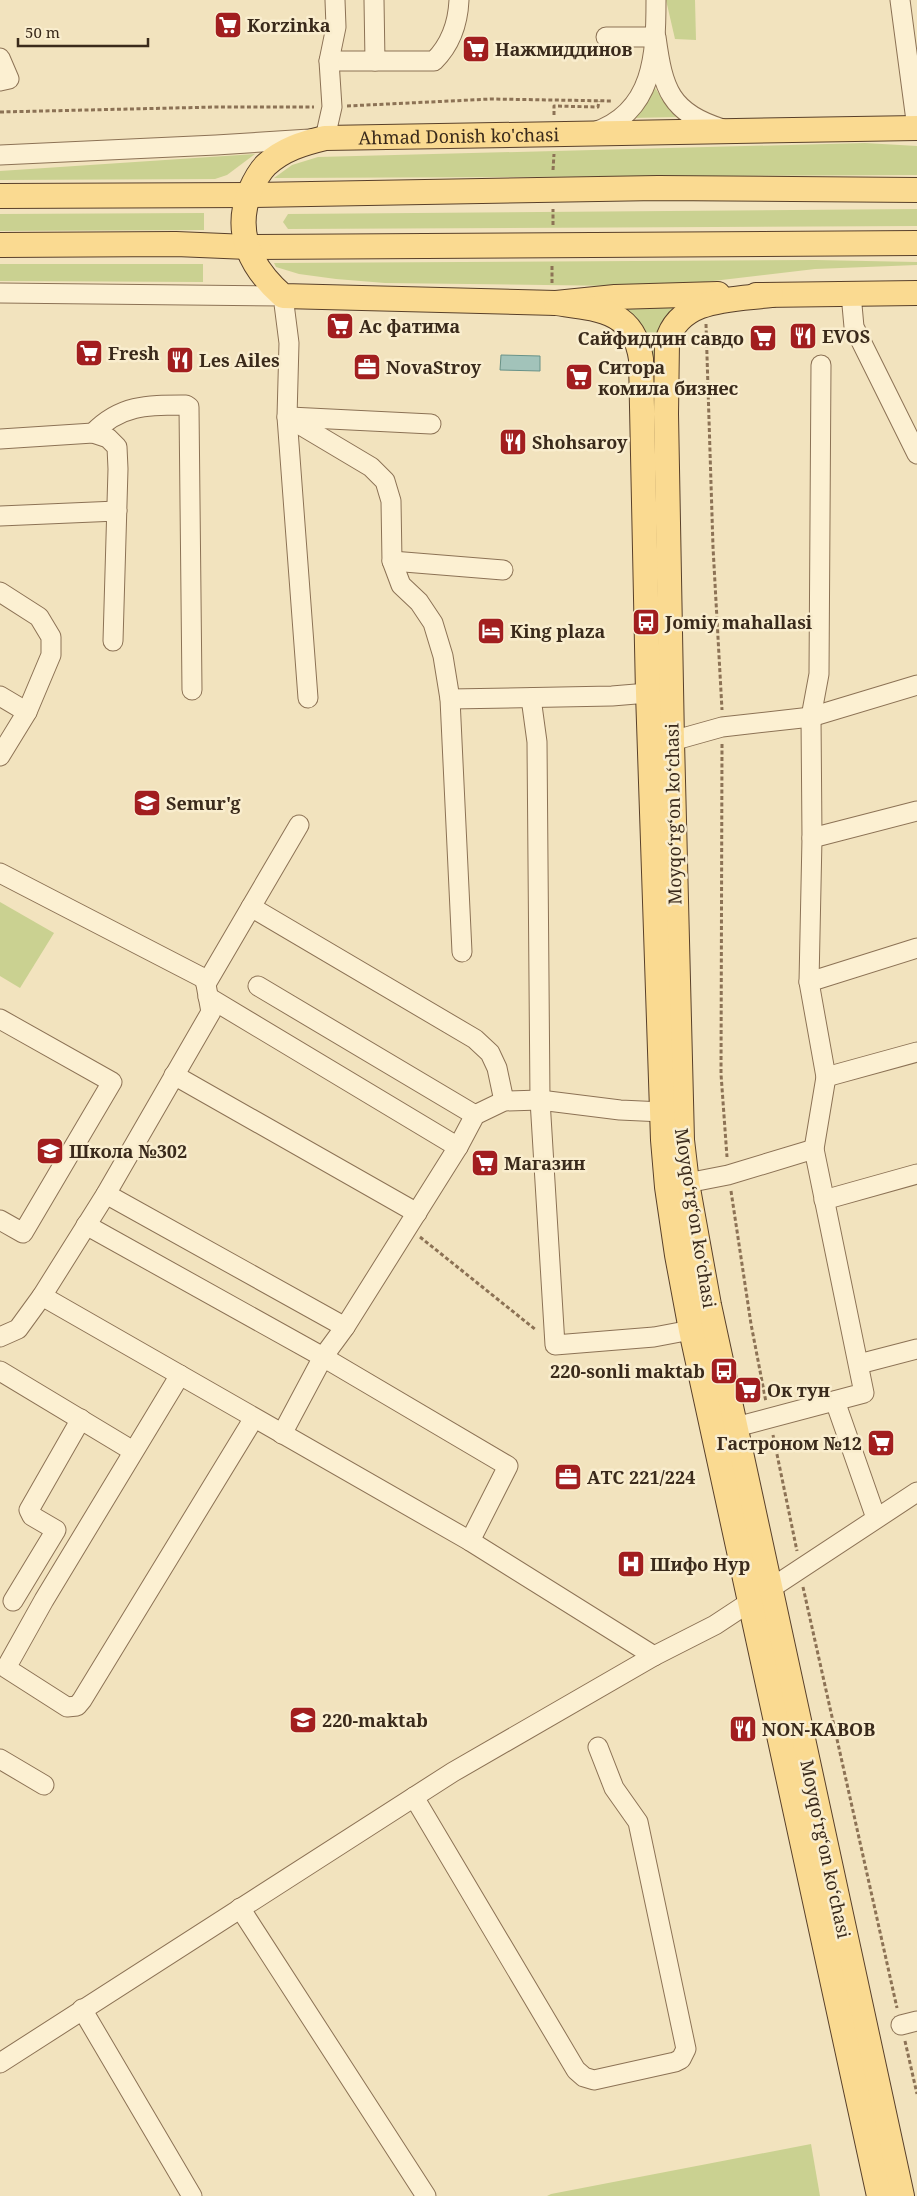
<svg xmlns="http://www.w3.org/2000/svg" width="917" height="2196" font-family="'Noto Serif',serif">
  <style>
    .green { fill: #cad191 }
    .water { fill: #a2c3ba; stroke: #689288 }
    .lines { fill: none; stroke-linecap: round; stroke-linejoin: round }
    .minor-casing { stroke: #8c7255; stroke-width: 21 }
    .major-casing { stroke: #59402a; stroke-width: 26 }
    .path { stroke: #8c7255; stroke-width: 3; stroke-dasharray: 4 2.5; stroke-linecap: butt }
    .minor { stroke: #fcf0d2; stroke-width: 19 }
    .major { stroke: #fada91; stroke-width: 24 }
    .labels { text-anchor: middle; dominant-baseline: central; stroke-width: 5; stroke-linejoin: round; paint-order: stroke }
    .poi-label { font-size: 18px; font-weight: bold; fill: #3a2a1b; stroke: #f9edce; text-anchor: start }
    .street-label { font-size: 18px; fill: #3a2a1b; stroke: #f9edce }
  </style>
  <rect width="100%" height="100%" fill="#f2e3be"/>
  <g class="green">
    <polygon points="666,0 695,0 696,40 675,39"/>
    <polygon points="653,85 666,104 680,117 630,118"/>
    <polygon points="865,143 917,146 917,175 274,178 292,165 318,157"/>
    <polygon points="255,154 227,175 215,179 0,180 0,171"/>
    <polygon points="917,209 917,226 288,229 283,222 288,214"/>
    <polygon points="204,213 204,230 0,231 0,214"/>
    <polygon points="815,260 917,262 917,265 815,269 696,283 621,286 385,283 336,279 299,274 276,267 274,263"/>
    <polygon points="0,264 203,264 203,282 0,281"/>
    <path d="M680,304C655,325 656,356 652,386L621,308Z"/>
    <polygon points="0,902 54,933 20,988 0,976"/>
    <polygon points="811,2144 820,2196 547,2196 551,2194"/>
  </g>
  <polygon class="water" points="501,355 540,356 540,371 500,370"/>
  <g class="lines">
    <g class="minor-casing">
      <g id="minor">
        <polyline points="374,0 375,61"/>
        <polyline points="900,0 917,128"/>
        <path d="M606,37H656C663,89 670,113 723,129"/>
        <polyline points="0,58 9,79 0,81"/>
        <path d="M329,61H434C450,45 458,23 459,0"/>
        <path d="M594,132C654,112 656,54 656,0"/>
        <polyline points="0,155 216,145 325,138 332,107 329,61 336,27 335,0"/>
        <polyline points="0,293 283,296 289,343 287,417 308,698"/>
        <polyline points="851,294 854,327 917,454"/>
        <polyline points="287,417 371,467 385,481 391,501 392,561 401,585 419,602 433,623 443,656 450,699 462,952"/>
        <polyline points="290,417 431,424"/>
        <path d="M93,433C121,404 149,405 186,405L189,407L192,690"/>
        <polyline points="0,439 93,433 108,438 117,447 118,469 113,641"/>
        <polyline points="0,516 117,511"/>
        <polyline points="392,561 503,570"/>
        <polyline points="0,592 39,617 51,637 51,655 27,712 0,756"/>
        <polyline points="0,696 27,712"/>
        <polyline points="531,698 537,742 540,1100 555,1345 654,1337 691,1330"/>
        <polyline points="450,699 612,696 648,693"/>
        <polyline points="672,741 722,727 811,717 917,685"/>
        <polyline points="812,838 917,811"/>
        <polyline points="0,873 205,979 211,1012 106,1194 42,1296 18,1329 0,1337"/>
        <polyline points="251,907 299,825"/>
        <polyline points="809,982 917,948"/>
        <polyline points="206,984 251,907 475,1039 490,1053 497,1068 504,1101"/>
        <polyline points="258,986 475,1115"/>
        <polyline points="208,997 458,1147"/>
        <polyline points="0,1019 112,1082 23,1233 0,1220"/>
        <polyline points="174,1075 417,1213"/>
        <polyline points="826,1077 917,1052"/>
        <polyline points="687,1183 728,1175 814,1149"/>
        <polyline points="106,1194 345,1327"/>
        <polyline points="824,1200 917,1174"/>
        <polyline points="86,1225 323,1357 345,1327 458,1147 475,1115 504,1101 540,1100 620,1110 663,1112"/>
        <polyline points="42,1296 470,1541 654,1656"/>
        <polyline points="859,1364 917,1349"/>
        <polyline points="0,1371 133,1451"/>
        <polyline points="180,1375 44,1600 6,1668 67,1707 77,1706 82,1700 254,1418"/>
        <polyline points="835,1401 876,1518"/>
        <polyline points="736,1427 864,1393 814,1149 826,1077 809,982 812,838 811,717 819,674 821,365"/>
        <polyline points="282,1434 323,1357 508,1466 470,1541"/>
        <polyline points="13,1601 56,1530 32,1516 29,1510 81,1419"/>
        <polyline points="0,1759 44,1785"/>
        <polyline points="414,1797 576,2070 584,2077 594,2080 675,2062 681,2059 686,2049 638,1822 614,1788 598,1747"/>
        <polyline points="240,1908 426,2196"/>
        <polyline points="82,2009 192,2196"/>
        <polyline points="901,2025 917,2021"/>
        <polyline points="0,2063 453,1772 654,1656 715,1625 917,1492"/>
      </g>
    </g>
    <g class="major-casing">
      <g id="major">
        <polyline points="0,196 249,195 658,188 917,190"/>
        <polyline points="0,245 176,244 248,247 917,243"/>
        <path id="s1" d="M718,294L615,297L556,303L283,296C251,268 233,233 250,191C254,182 259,172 266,165C283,149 304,143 325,138L917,128"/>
        <polyline points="756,295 917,293"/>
        <path d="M771,295C733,300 679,297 667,342L666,414L672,741L682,1140L687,1183L709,1305L902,2196"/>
        <path d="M556,303C598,309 634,310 641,359L648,693L663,1140L667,1187L677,1255L691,1330L879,2196"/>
      </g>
    </g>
    <g class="path">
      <polyline points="347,106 491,99 613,101"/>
      <polyline points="0,112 216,107 314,107"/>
      <polyline points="554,115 554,106 598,107 599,101"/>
      <polyline points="553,170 554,154"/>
      <polyline points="553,225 553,209"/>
      <polyline points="552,283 552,264"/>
      <polyline points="706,324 713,547 722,710"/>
      <polyline points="722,744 721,1074 727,1157"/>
      <polyline points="731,1191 751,1324 766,1402"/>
      <polyline points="420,1237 536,1330"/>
      <polyline points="773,1435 797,1551"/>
      <polyline points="803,1587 897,2008"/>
      <polyline points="740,1738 742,1739"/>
      <polyline points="905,2041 917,2094"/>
    </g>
    <use href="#minor" class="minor"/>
    <use href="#major" class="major"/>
  </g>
  <defs>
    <g id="supermarket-square" transform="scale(1.4375)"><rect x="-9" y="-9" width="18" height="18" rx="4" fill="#a21e1f" stroke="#f9edce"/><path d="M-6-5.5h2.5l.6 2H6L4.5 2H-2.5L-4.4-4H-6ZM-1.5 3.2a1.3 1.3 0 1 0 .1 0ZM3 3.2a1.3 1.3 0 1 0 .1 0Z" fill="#fff"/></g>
    <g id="restaurant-square" transform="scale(1.4375)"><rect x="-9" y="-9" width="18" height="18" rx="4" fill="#a21e1f" stroke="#f9edce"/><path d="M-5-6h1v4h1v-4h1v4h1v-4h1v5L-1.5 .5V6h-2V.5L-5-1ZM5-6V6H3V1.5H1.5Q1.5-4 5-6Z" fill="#fff"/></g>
    <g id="office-square" transform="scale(1.4375)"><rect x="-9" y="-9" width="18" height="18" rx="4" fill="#a21e1f" stroke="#f9edce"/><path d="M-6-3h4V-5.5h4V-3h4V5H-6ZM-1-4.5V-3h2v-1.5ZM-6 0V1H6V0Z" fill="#fff"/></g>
    <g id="bus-square" transform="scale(1.4375)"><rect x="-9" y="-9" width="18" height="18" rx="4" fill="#a21e1f" stroke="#f9edce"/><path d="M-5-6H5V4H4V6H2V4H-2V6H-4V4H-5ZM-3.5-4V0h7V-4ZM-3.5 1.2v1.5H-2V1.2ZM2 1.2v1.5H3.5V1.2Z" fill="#fff"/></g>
    <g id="hotel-square" transform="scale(1.4375)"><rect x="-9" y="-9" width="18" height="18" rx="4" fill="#a21e1f" stroke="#f9edce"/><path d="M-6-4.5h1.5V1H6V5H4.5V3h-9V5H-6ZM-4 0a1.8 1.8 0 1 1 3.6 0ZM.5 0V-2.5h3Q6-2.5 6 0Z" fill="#fff"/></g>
    <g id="school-square" transform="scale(1.4375)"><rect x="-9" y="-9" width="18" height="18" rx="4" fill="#a21e1f" stroke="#f9edce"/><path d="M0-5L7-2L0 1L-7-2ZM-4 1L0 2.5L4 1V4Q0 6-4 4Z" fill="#fff"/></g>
    <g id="hospital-square" transform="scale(1.4375)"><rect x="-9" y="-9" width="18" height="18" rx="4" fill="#a21e1f" stroke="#f9edce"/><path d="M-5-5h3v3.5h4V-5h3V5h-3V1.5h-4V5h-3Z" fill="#fff"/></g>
  </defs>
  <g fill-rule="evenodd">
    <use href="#supermarket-square" x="228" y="25"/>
    <use href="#supermarket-square" x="476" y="49"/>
    <use href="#supermarket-square" x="340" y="326"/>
    <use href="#restaurant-square" x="803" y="336"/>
    <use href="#supermarket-square" x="763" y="338"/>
    <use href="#supermarket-square" x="89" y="353"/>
    <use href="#restaurant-square" x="180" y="360"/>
    <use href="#office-square" x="367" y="367"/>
    <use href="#supermarket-square" x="579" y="377"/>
    <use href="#restaurant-square" x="513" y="442"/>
    <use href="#bus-square" x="646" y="622"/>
    <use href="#hotel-square" x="491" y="631"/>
    <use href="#school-square" x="147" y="803"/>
    <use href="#school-square" x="50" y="1151"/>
    <use href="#supermarket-square" x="485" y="1163"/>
    <use href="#bus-square" x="724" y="1371"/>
    <use href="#supermarket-square" x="748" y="1390"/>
    <use href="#supermarket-square" x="881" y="1443"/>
    <use href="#office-square" x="568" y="1477"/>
    <use href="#hospital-square" x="631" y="1564"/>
    <use href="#school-square" x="303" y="1720"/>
    <use href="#restaurant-square" x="743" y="1729"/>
  </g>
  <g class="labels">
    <g class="poi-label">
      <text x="247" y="25">Korzinka</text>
      <text x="495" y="49">Нажмиддинов</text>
      <text x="359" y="326">Ас фатима</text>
      <text x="822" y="336">EVOS</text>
      <text x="744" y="338" text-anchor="end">Сайфиддин савдо</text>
      <text x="108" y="353">Fresh</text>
      <text x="199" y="360">Les Ailes</text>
      <text x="386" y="367">NovaStroy</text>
      <text x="598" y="367">Ситора<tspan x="598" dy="21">комила бизнес</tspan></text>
      <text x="532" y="442">Shohsaroy</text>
      <text x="665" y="622">Jomiy mahallasi</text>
      <text x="510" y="631">King plaza</text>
      <text x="166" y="803">Semur'g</text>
      <text x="69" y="1151">Школа №302</text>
      <text x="504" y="1163">Магазин</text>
      <text x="705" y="1371" text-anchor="end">220-sonli maktab</text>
      <text x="767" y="1390">Ок тун</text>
      <text x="862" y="1443" text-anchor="end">Гастроном №12</text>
      <text x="587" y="1477">АТС 221/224</text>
      <text x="650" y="1564">Шифо Нур</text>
      <text x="322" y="1720">220-maktab</text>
      <text x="762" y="1729">NON-KABOB</text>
    </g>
    <g class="street-label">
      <text stroke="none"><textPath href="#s1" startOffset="784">Ahmad Donish ko'chasi</textPath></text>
      <text transform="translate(673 814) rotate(-91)">Moyqoʻrgʻon koʻchasi</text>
      <text transform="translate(696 1218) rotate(81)">Moyqoʻrgʻon koʻchasi</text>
      <text transform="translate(826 1849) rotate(78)">Moyqoʻrgʻon koʻchasi</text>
    </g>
  </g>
  <path d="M18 38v8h130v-8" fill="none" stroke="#3a2a1b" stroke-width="2.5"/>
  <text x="25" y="38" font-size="15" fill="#3a2a1b" stroke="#f9edce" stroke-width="4" paint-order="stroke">50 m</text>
</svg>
